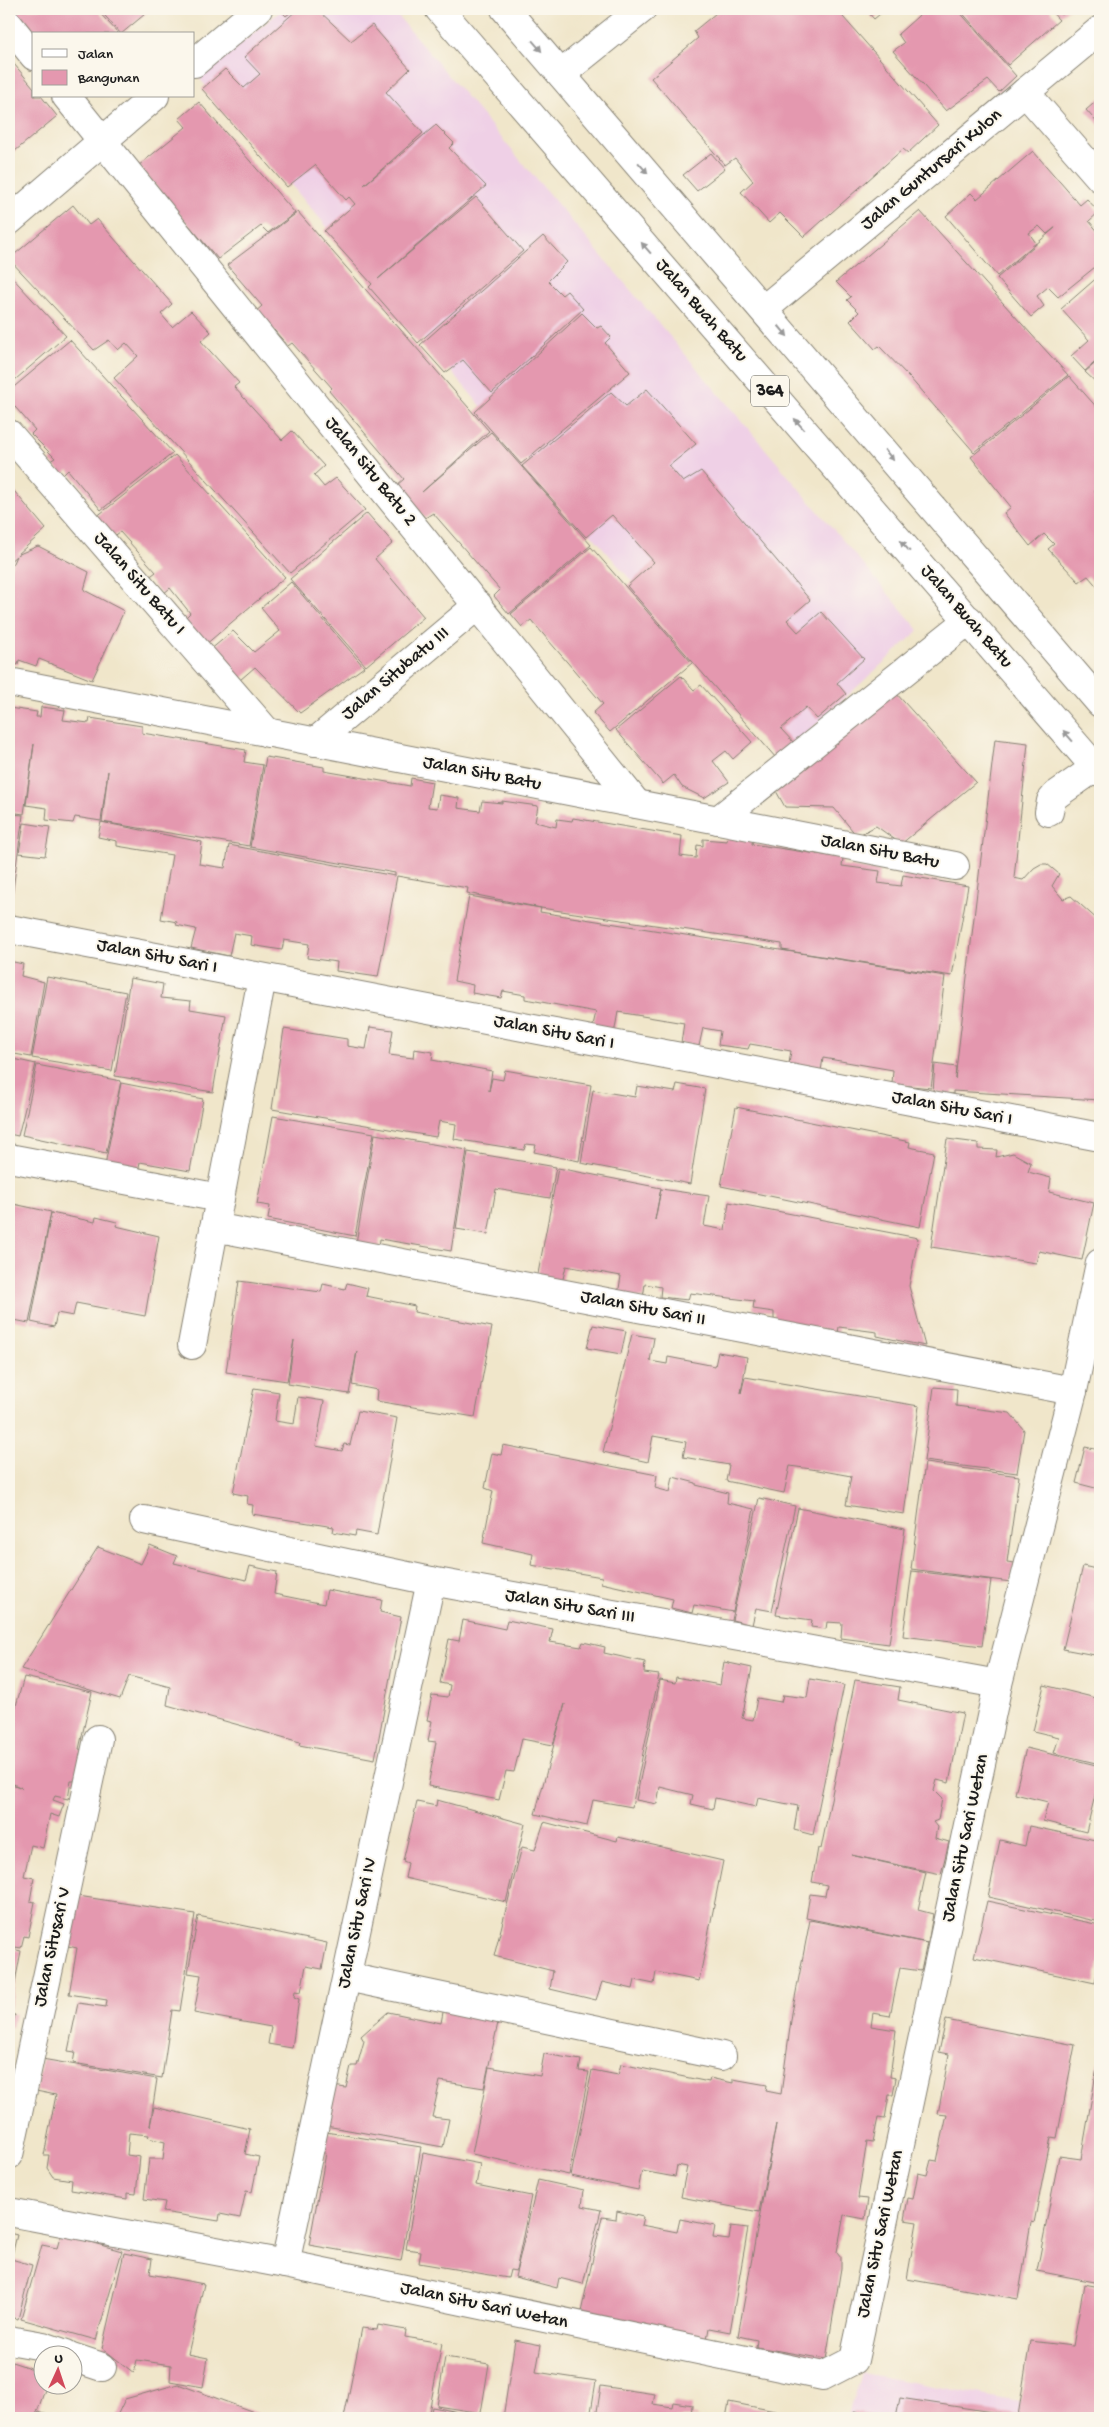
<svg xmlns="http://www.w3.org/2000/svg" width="1109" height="2427" font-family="'Gochi Hand',sans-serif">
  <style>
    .built { fill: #efd0e6 }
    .building { fill: #e498af }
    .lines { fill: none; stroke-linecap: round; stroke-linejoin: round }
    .minor-casing { stroke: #868173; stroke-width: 30 }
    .major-casing { stroke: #868173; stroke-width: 30 }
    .minor { stroke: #fff; stroke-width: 28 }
    .major { stroke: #fff; stroke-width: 28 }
    .oneway { fill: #999 }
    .labels { text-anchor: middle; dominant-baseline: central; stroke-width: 4; stroke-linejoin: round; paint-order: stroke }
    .shield { fill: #fbf7ec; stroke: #5f5e5a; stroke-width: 1 }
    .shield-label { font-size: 18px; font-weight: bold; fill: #1c1c1c }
    .street-label { font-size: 19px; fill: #1c1c1c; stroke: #fbf7ec }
  </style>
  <rect width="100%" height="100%" fill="#fbf7ec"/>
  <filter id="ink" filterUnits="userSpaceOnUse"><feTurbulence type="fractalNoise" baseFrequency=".02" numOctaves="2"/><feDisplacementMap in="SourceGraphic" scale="10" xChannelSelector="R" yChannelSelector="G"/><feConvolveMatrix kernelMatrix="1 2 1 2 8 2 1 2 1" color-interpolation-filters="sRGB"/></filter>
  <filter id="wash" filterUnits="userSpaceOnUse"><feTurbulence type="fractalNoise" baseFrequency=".0096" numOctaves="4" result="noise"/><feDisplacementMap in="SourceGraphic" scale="20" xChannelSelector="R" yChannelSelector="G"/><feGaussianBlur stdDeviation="1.12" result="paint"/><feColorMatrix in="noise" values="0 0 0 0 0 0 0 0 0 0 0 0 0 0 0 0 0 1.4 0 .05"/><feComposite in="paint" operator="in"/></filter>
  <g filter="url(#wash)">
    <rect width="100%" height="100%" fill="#f0e6ca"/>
    <g class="built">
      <polygon points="283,9 392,9 919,630 782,756 199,78"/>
      <polygon points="1027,2371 1100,2384 1100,2418 848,2418 862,2373 1020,2402"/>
    </g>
    <g id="blocks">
      <g class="building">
        <polygon points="11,9 96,9 119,34 34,34 34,45 9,16"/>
        <polygon points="99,9 151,9 121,34"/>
        <polygon points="279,9 295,9 286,16"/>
        <polygon points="298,9 317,9 351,41 372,25 410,69 386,92 423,133 364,185 436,125 454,143 449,148 486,186 378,279 476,197 523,251 418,343 369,287 372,284 324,231 355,204 349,197 346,200 315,165 287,187 202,89 225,69 244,88 260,74 244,57"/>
        <polygon points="721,9 836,9 938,125 908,153 903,149 804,237 780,213 769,223 741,192 753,181 735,158 725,165 651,78 698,38 694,31"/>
        <polygon points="865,9 886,9 874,19"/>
        <polygon points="926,9 957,9 1016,76 999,92 988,80 946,111 893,51 904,43 898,34"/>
        <polygon points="959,9 1049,9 1059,20 1008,65"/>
        <polygon points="1056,9 1069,9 1061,15"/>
        <polygon points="9,58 34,88 34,96 41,96 57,116 9,156"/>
        <polygon points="1100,98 1100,126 1086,110"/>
        <polygon points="199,102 295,213 268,233 261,226 218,259 138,166 186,127 179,119"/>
        <polygon points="1033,151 1080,205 1087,199 1099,212 1089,221 1100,234 1100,263 1058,297 1048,287 1037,296 1044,306 1031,317 997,278 1056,227 1047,234 1039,226 1029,233 1036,243 997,276 946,216 971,193 977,199"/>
        <polygon points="711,153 725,169 697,191 683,175"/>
        <polygon points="73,205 89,225 97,219 172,304 161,314 172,327 191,311 211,332 201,341 239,383 234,387 282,440 292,431 324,466 314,475 324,487 336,478 365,510 290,573 114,378 138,356 126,343 118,350 109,340 94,350 9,259"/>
        <polygon points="920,211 1068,375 974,452 910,378 879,346 875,349 850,321 859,312 847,300 851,297 836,282"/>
        <polygon points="298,212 489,431 422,492 491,432 591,545 509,614 494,596 500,590 433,513 425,518 397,485 404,479 329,391 332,388 325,380 292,343 288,346 274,330 271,333 254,313 262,306 227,265"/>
        <polygon points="543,236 567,262 548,281 562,295 567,291 583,309 492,393 463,360 445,373 420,345"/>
        <polygon points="9,274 66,336 9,385"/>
        <polygon points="1100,275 1100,358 1085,371 1071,356 1089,340 1061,309"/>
        <polygon points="582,313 597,328 601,326 611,337 605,343 630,372 521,464 475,412"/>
        <polygon points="70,340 173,453 101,510 68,470 63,475 50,461 55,458 31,434 35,430 9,400 9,391"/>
        <polygon points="1100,359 1100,386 1085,372"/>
        <polygon points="1069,376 1100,411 1100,486 1094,492 1100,487 1100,590 1088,576 1079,582 1048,549 1054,544 1044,534 1030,546 1004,513 1011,507 971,457"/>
        <polygon points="647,389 696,444 669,466 683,482 701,471 810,600 787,620 798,632 821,612 864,659 837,683 846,694 817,719 806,707 781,729 794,743 776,758 627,586 654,562 612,515 586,537 522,466 611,392 626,406"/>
        <polygon points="175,455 285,577 205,645 182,621 190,613 170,588 162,595 148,578 156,572 120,532 113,537 96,517"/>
        <polygon points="9,485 46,529 17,555 38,546 89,572 84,590 124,611 92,680 39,659 36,666 19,660 18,665 9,662 9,572 16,556 9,562"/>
        <polygon points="367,513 393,543 375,559 424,617 366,666 290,579"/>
        <polygon points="591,547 692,663 610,732 593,713 603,704 531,620 522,627 511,614"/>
        <polygon points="291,582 364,667 300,713 255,667 240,680 210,650 233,631 254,652 280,631 261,608"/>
        <polygon points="681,676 694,690 701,685 752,742 733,759 726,751 713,761 729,782 704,798 682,787 674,775 663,784 616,730"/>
        <polygon points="895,692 976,782 901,844 876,826 857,836 834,808 785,807 776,791"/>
        <polygon points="41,707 65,710 63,720 89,723 90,718 142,726 142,733 246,750 244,762 263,765 249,846 102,822 108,771 101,821 75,817 73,823 46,820 47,808 26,805 34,744 24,814 9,812 9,708 37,712 36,717 40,717"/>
        <polygon points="995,739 1028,743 1014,878 1023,880 1034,868 1041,864 1047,864 1059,874 1052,886 1063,899 1071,896 1100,922 1100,1100 953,1091 953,1094 933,1092 935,1064 956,1067 955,1079"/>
        <polygon points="266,757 324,767 324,771 410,786 411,778 432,782 428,807 437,808 439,795 459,798 458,808 480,811 482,801 502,803 502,801 538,806 535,822 556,827 557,819 572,821 573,818 682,836 680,856 696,858 697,845 703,846 703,839 727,841 728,833 753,837 752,844 843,858 842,866 880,871 878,883 901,886 903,875 968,886 952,976 782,950 782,944 541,908 467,893 468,888 397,876 378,977 336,971 337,962 307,958 309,944 284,940 282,950 251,945 252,936 234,933 229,956 191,948 196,929 176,925 177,922 161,919 172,855 117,846 117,841 98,837 101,822 202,842 199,864 225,868 229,845 395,876 395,873 250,847"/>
        <polygon points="9,814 23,815 10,912 9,912"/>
        <polygon points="24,823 50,827 45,856 19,853"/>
        <polygon points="469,896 541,908 540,912 945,976 931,1088 892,1084 893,1070 823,1058 821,1071 789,1064 791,1051 750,1044 748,1049 718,1045 720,1031 703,1028 699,1046 681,1043 684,1023 618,1012 614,1034 592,1030 596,1012 525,999 525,995 503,991 501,998 472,993 473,985 454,981"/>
        <polygon points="9,961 23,964 21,976 44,982 31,1057 9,1053"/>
        <polygon points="47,977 126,992 112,1071 32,1058"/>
        <polygon points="130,978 163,984 161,998 191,1001 190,1009 226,1015 213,1092 115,1076"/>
        <polygon points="370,1027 393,1030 389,1055 413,1058 414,1049 433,1052 432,1060 492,1071 489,1091 492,1078 503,1080 505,1070 591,1085 579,1161 534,1152 536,1145 526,1144 524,1150 454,1139 456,1124 439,1121 436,1137 272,1109 284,1029 347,1039 347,1046 366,1049"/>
        <polygon points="9,1058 36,1064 18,1136 9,1134"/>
        <polygon points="37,1065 121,1081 106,1153 22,1135"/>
        <polygon points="121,1083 203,1099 190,1171 140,1162 138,1172 105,1165"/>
        <polygon points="677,1084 705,1089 690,1184 581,1163 593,1090 635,1097 637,1086 675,1092"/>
        <polygon points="736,1107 910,1142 909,1147 934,1152 920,1227 721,1186"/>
        <polygon points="273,1116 374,1133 355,1236 268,1219 270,1206 257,1204"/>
        <polygon points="375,1134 467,1150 451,1251 380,1239 379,1247 356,1243"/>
        <polygon points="947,1139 978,1143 978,1149 997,1150 996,1157 1013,1153 1031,1163 1028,1172 1051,1178 1049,1192 1094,1203 1082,1260 1039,1251 1036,1263 931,1247"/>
        <polygon points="468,1152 556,1167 550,1198 496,1189 488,1234 456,1229"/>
        <polygon points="558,1168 661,1188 655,1220 661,1189 709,1196 704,1226 725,1230 729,1202 918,1238 909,1286 925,1346 877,1336 877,1332 839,1327 838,1333 774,1321 774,1312 753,1309 754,1301 690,1293 688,1300 660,1297 661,1287 645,1284 643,1298 618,1295 621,1276 566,1266 562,1283 537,1279"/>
        <polygon points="9,1203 51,1212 29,1323 9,1319"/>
        <polygon points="51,1213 95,1222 96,1217 117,1222 116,1226 159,1236 145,1316 76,1303 73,1316 57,1313 54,1327 31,1322"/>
        <polygon points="239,1281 321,1292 323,1284 345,1289 347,1283 368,1288 366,1296 415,1306 414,1312 492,1327 475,1417 376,1401 377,1390 352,1385 357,1351 349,1394 288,1384 294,1340 287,1381 226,1372"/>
        <polygon points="593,1325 626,1331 621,1354 587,1348"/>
        <polygon points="632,1334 654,1338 650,1361 667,1364 668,1357 715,1366 718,1352 747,1357 741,1393 745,1377 919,1406 904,1514 846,1505 851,1476 818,1470 790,1466 784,1493 726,1481 729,1465 683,1457 686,1442 653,1436 648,1462 603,1452"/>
        <polygon points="934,1387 957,1389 956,1406 1010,1413 1024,1430 1017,1473 924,1461"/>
        <polygon points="254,1388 279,1392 275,1421 294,1424 298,1397 324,1401 316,1446 342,1451 344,1444 350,1445 358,1411 397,1418 377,1535 356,1531 355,1536 333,1532 334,1527 252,1514 253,1505 247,1504 248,1496 233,1493"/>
        <polygon points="503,1445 657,1475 655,1488 670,1492 673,1477 696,1483 696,1485 728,1493 727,1503 754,1509 733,1612 694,1605 692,1613 671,1608 673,1599 601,1583 602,1577 531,1565 533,1554 483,1543 493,1491 485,1488 492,1453 501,1455"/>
        <polygon points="1085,1447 1100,1450 1100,1498 1097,1497 1099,1489 1076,1483"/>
        <polygon points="925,1463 1019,1476 1007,1562 1015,1563 1011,1582 911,1569"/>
        <polygon points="759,1498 795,1506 772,1611 756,1608 752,1625 732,1620"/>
        <polygon points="798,1508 905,1529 889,1644 841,1638 842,1623 827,1622 826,1629 811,1627 812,1620 776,1615"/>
        <polygon points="1099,1543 1100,1543 1100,1567 1095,1566"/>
        <polygon points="150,1545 177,1556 174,1563 246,1580 250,1566 277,1572 274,1594 324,1604 327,1590 382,1600 380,1612 401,1617 375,1759 299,1745 300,1742 167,1705 170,1687 129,1676 120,1699 21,1669 98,1547 141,1564"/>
        <polygon points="1083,1566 1100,1570 1100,1656 1063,1649"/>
        <polygon points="912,1571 991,1580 982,1646 903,1636"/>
        <polygon points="463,1620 505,1629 507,1620 553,1629 550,1642 581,1647 583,1642 605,1647 604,1653 645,1662 644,1673 659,1675 632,1807 593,1800 587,1826 535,1814 565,1704 553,1745 522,1739 514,1772 506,1771 499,1800 428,1786 436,1742 428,1741 432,1721 427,1720 432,1695 448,1697 450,1685 440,1683 449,1639 459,1641"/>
        <polygon points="724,1662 752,1668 742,1718 753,1720 757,1698 781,1702 783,1695 807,1698 810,1679 844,1685 813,1835 794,1830 798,1806 758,1798 756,1807 715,1798 713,1809 691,1804 693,1795 660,1787 657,1804 636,1800 660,1680 675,1683 676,1677 720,1685"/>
        <polygon points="24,1677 92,1692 79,1749 83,1750 76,1781 71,1781 68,1799 55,1796 53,1800 64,1804 59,1817 50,1814 43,1848 31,1845 24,1876 34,1878 30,1901 35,1902 28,1937 24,1936 21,1948 9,1946 9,1783 22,1788 9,1782 9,1731"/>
        <polygon points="855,1680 900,1687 898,1700 963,1713 949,1783 937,1780 934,1791 942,1799 938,1820 933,1822 937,1827 935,1838 949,1842 941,1874 851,1855 926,1872 918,1910 933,1914 928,1943 806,1918 810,1894 825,1896 827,1885 812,1882 818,1848 821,1849"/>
        <polygon points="1044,1685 1100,1699 1100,1764 1054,1753 1059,1737 1033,1731"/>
        <polygon points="1026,1748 1100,1766 1100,1775 1086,1832 1043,1821 1048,1802 1015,1794"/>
        <polygon points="437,1800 525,1824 506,1902 405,1878 408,1863 403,1861 417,1802 436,1806"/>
        <polygon points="544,1822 617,1841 618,1837 723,1861 699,1981 656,1972 654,1984 635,1980 633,1989 602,1982 596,2000 550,1989 553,1971 494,1956 522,1847 535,1850"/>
        <polygon points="1029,1826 1100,1841 1100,1922 988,1897 1000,1840 1025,1846"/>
        <polygon points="78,1896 195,1914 180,2011 172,2010 162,2078 73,2063 75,2052 68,2051 78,2003 106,2007 107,2000 69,1994 77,1948 68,1946"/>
        <polygon points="987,1901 1100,1925 1100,1958 1095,1983 974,1957"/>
        <polygon points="198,1916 327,1943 322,1969 306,1966 301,1992 295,1991 294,1997 299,1999 292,2048 268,2044 271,2027 194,2013 201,1975 188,1973"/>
        <polygon points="810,1920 927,1943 921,1971 900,1968 890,2016 873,2013 871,2026 896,2030 890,2077 896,2078 893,2095 889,2095 885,2119 878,2118 873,2142 867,2141 858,2198 868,2199 865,2219 844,2215 837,2252 841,2257 841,2268 826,2359 756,2347 757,2340 738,2336 776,2124 759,2212 681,2197 687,2167 677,2165 675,2177 642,2171 638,2190 571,2176 592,2070 618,2075 621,2064 709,2082 710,2078 733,2083 733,2079 767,2085 766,2091 781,2094 792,2013"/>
        <polygon points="9,1948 21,1951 10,2009 9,2009"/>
        <polygon points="444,2007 499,2018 484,2088 440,2081 432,2117 449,2119 443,2147 326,2126 333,2086 346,2088 351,2066 357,2066 364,2041 361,2036 388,2012 441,2023"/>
        <polygon points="9,2014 15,2015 12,2027 9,2027"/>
        <polygon points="946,2020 1075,2045 1057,2138 1051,2137 1034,2223 1031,2222 1018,2299 907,2279 917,2222 904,2220 908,2198 913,2199 918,2173 927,2175 931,2160 937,2161 947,2115 938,2114 949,2054 939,2052"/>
        <polygon points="544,2054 581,2060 579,2071 589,2072 569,2175 472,2154 489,2067 540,2076"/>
        <polygon points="42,2059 157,2079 150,2126 154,2107 250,2129 245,2154 259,2157 252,2192 246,2191 240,2218 220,2214 219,2221 163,2212 165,2202 144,2199 149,2159 163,2159 165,2142 148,2138 149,2135 129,2133 127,2155 140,2157 136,2194 127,2193 127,2199 71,2190 72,2180 53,2177 47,2168 49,2155 44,2155 56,2095 36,2091"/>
        <polygon points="1098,2062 1100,2063 1100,2283 1037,2271 1059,2156 1081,2159"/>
        <polygon points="319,2131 421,2147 401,2261 309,2245 326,2153 316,2152"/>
        <polygon points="423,2153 480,2164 476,2185 531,2196 516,2271 510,2270 508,2278 419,2263 421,2251 406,2249"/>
        <polygon points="538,2180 584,2190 582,2206 601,2210 583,2284 559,2278 557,2288 515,2277"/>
        <polygon points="617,2211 643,2217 641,2225 677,2232 680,2219 715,2226 713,2238 729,2240 731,2226 748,2228 730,2332 709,2328 707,2339 581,2312 602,2217 616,2219"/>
        <polygon points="9,2233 17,2235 11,2259 32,2265 18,2319 9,2317"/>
        <polygon points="61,2234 122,2251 96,2340 21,2319 42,2245 57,2248"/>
        <polygon points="124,2253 152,2259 150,2274 204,2284 188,2354 208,2358 203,2387 170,2381 171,2365 137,2360 134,2373 102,2348"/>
        <polygon points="1084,2284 1100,2287 1100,2418 896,2418 900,2398 1018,2416 1030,2341 1073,2346"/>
        <polygon points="378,2325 406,2330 405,2337 442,2343 428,2418 344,2418 362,2328 377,2330"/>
        <polygon points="515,2340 541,2345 536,2372 596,2381 590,2418 503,2418"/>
        <polygon points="445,2357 489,2364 481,2413 437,2406"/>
        <polygon points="12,2362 42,2372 42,2384 47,2384 35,2418 9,2418 9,2371"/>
        <polygon points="178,2384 270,2418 116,2418 125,2399"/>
        <polygon points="601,2386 655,2394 653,2404 672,2407 673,2402 692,2405 691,2416 700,2418 596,2418"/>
        <polygon points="729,2402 785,2413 784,2418 726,2418"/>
        <polygon points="432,2407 486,2417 486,2418 430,2418"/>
        <polygon points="39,2412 56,2418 36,2418"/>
        <polygon points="854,2412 879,2417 879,2418 852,2418"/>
      </g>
    </g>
  </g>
  <g filter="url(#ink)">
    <use href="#blocks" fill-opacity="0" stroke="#868173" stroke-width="1"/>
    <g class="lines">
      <g class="minor-casing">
        <g id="minor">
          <polyline points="9,25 34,56"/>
          <polyline points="194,63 258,9"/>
          <polyline points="561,74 642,9"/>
          <polyline points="1025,92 1100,178"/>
          <polyline points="66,96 637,804"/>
          <polyline points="9,221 155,96"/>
          <polyline points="764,309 1100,30"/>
          <polyline points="9,434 268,733"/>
          <polyline points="9,682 955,866"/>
          <polyline points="315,742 478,605"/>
          <polyline points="1049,812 1051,801 1056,795 1096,767"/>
          <polyline points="718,820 969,620"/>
          <polyline points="9,929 1100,1137"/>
          <polyline points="9,1158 220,1198"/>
          <polyline points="214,1227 1073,1391"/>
          <polyline points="192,1345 262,978"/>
          <polyline points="144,1520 431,1581 998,1684"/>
          <polyline points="347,1977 722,2056"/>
          <polyline points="9,2155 98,1739"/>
          <polyline points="9,2212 285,2264 823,2376 854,2360 998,1684 1073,1391 1100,1263"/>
          <polyline points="285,2264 431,1581"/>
          <polyline points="9,2340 43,2346 66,2354"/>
          <polyline points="72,2357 102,2367"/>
        </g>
      </g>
      <g class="major-casing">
        <g id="major">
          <polyline points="439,9 1100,773"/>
          <polyline points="505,9 1100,703"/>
        </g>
      </g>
      <use href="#minor" class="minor"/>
      <use href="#major" class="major"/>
    </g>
    <defs><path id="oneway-solid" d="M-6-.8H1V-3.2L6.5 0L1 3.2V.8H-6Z" transform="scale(1.25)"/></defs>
    <g class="oneway">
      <use href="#oneway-solid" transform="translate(537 46) rotate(49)"/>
      <use href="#oneway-solid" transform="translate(643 168) rotate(49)"/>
      <use href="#oneway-solid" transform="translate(646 248) rotate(-131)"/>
      <use href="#oneway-solid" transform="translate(783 331) rotate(50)"/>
      <use href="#oneway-solid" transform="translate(799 424) rotate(-131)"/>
      <use href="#oneway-solid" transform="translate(889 455) rotate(50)"/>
      <use href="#oneway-solid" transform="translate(905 546) rotate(-131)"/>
      <use href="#oneway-solid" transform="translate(1068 736) rotate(-131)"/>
    </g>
  </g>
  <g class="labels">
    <rect class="shield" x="751" y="375.5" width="38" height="31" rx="4"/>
    <g class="shield-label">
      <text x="770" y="391">364</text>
    </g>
    <g class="street-label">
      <text transform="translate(932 170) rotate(-40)">Jalan Guntursari Kulon</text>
      <text transform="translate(701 311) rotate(49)">Jalan Buah Batu</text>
      <text transform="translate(370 472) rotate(51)">Jalan Situ Batu 2</text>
      <text transform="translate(139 584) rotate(49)">Jalan Situ Batu I</text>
      <text transform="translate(966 617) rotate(49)">Jalan Buah Batu</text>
      <text transform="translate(396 674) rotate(-40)">Jalan Situbatu III</text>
      <text transform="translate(482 774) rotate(11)">Jalan Situ Batu</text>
      <text transform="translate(880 852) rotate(11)">Jalan Situ Batu</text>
      <text transform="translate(157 957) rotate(11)">Jalan Situ Sari I</text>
      <text transform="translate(554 1033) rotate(11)">Jalan Situ Sari I</text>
      <text transform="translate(952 1109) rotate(11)">Jalan Situ Sari I</text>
      <text transform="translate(643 1309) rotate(11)">Jalan Situ Sari II</text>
      <text transform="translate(570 1607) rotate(10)">Jalan Situ Sari III</text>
      <text transform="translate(966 1838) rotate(-78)">Jalan Situ Sari Wetan</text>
      <text transform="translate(358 1923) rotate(-78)">Jalan Situ Sari IV</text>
      <text transform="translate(53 1947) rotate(-78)">Jalan Situsari V</text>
      <text transform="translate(881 2234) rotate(-78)">Jalan Situ Sari Wetan</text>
      <text transform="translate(484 2306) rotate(12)">Jalan Situ Sari Wetan</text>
    </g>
  </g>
  <rect width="1109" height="2427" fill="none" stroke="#fbf7ec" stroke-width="30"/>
  <rect x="32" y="32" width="162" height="65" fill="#fbf7ec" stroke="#a29f99"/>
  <rect x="42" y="49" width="25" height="8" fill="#ffffff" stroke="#a29f99"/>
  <text x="78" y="58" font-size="15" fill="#1c1c1c">Jalan</text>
  <rect x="42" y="70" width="25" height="15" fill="#e498af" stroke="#a29f99"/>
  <text x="78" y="82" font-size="15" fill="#1c1c1c">Bangunan</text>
  <g transform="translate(58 2370) rotate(3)"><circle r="24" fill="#fbf7ec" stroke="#a29f99"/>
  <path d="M0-4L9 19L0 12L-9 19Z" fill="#d1495b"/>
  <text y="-8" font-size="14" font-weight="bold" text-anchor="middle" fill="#1c1c1c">U</text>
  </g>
</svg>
